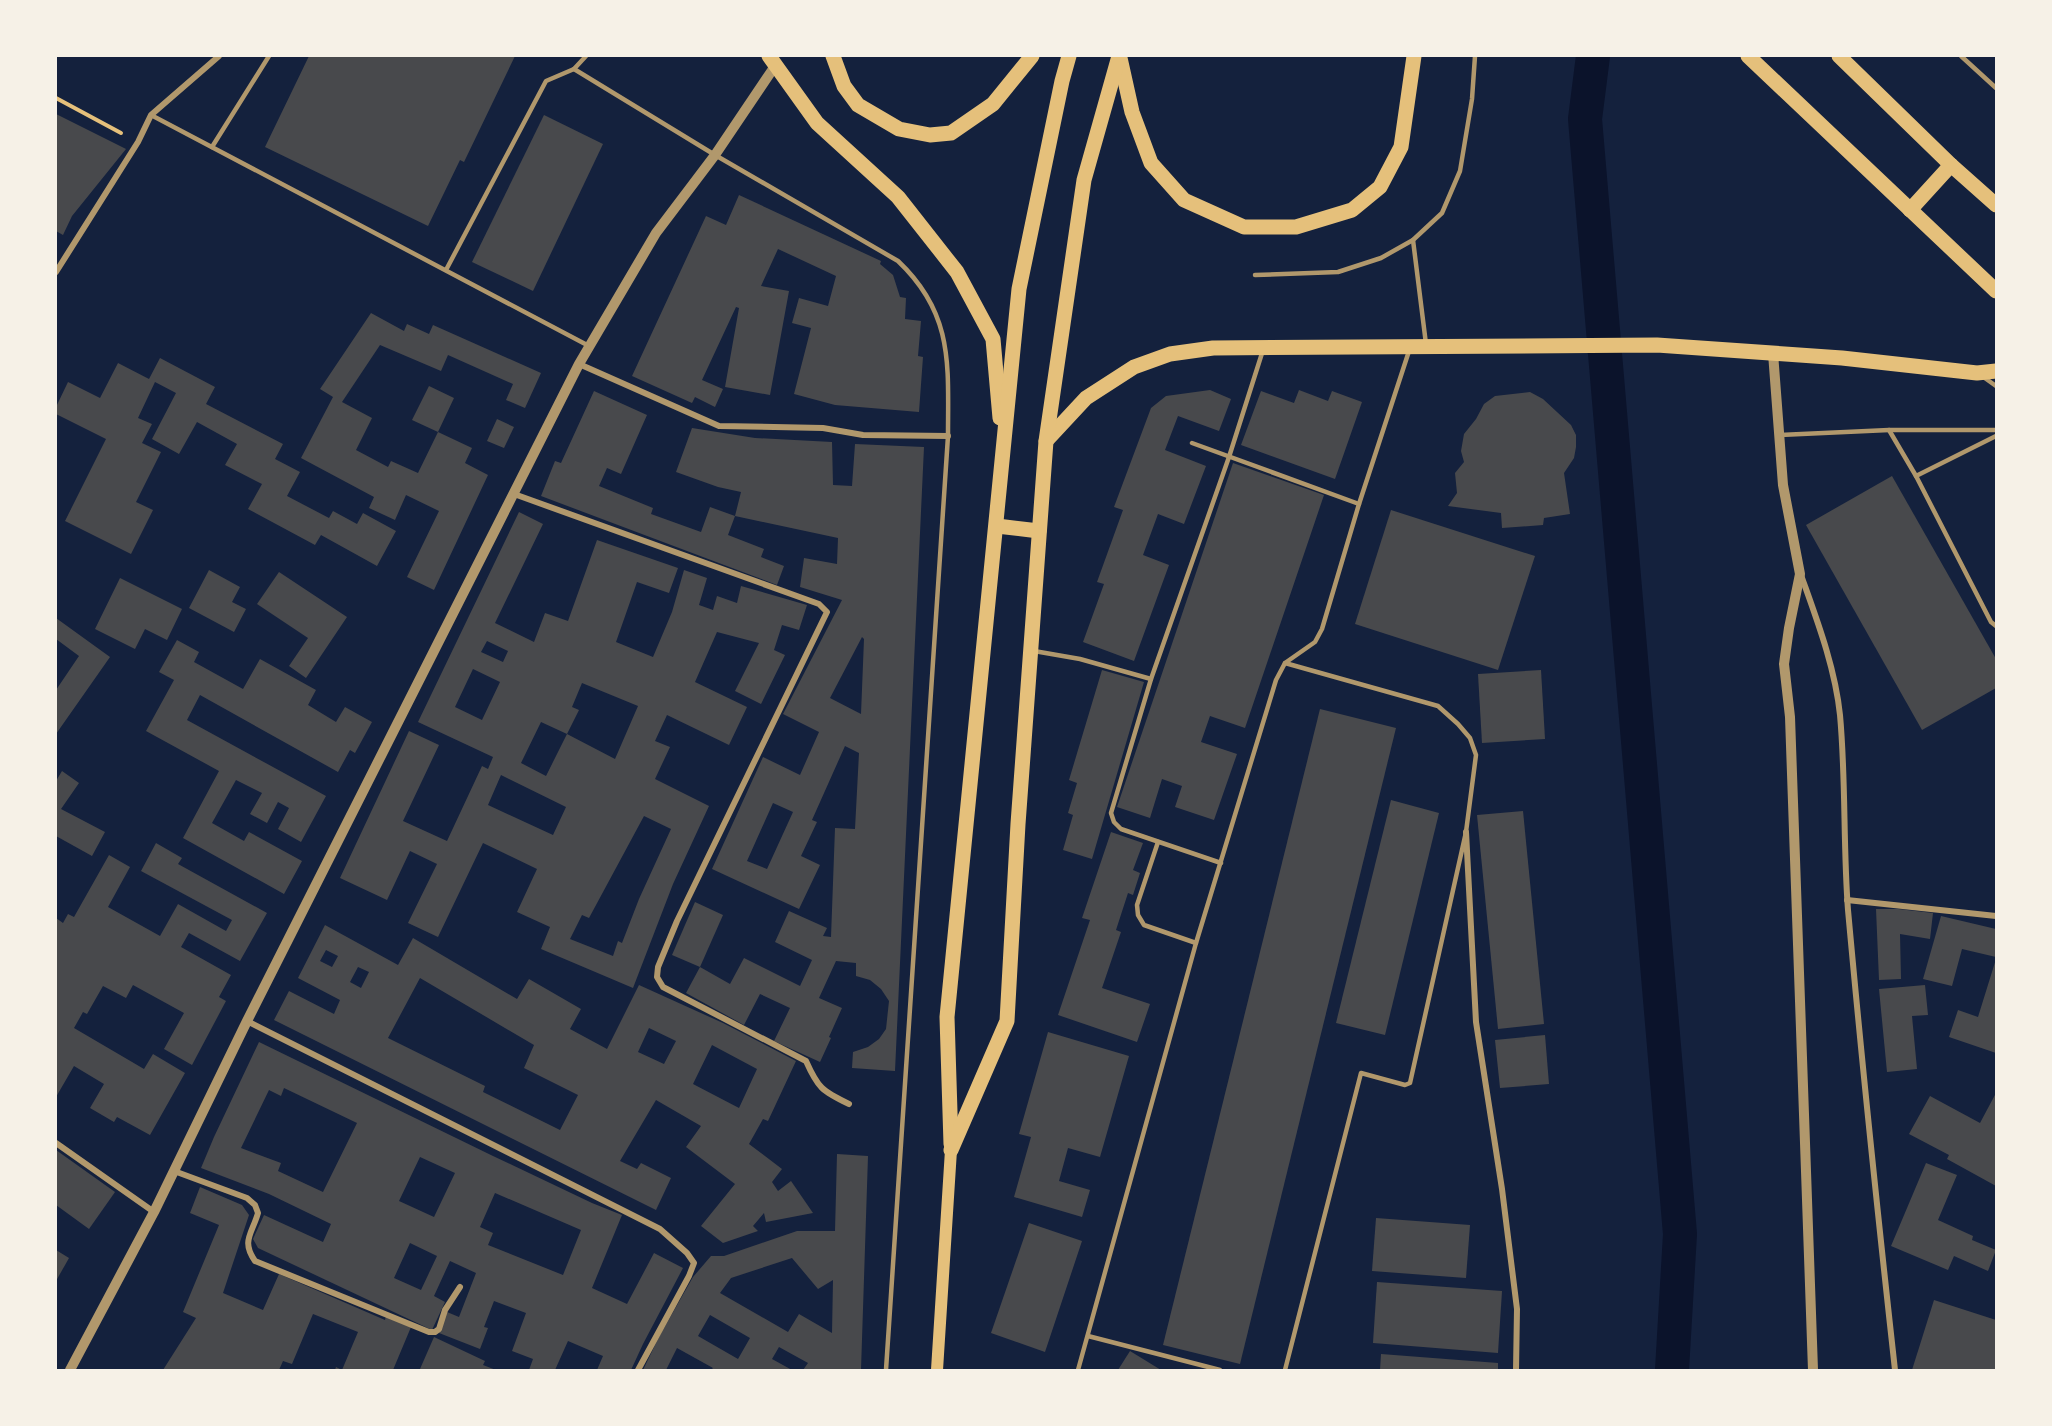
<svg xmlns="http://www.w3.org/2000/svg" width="2052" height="1426" font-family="Manrope,sans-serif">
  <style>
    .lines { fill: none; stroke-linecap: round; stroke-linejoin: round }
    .canal { stroke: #0b132b; stroke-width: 34 }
    .building { fill: #48494c; fill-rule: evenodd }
    .path { stroke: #e5c07b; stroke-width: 4 }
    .service { stroke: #b1986c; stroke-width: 4.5 }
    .minor { stroke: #b1986c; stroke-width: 6 }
    .tertiary { stroke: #b1986c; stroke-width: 10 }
    .secondary { stroke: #e5c07b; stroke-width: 12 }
    .primary { stroke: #e5c07b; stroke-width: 15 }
  </style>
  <rect width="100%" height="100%" fill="#14213d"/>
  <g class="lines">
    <polyline class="canal" points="1593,56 1585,119 1680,1234 1672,1370"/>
  </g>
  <g class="building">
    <polygon points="309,56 515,56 464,162 460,160 428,226 265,147"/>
    <polygon points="56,114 126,149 72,216 63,235 56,231"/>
    <polygon points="544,115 603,144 533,291 472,262"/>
    <polygon points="739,195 881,261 880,264 893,275 900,297 906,298 905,319 921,321 918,356 923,357 919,412 835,405 794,394 811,328 792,323 799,298 828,306 836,276 778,249 761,286 789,291 770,395 725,387 739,308 736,307 702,380 723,389 715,407 695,397 692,403 632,376 706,216 726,225"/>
    <polygon points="371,313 404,331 407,324 429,334 433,325 541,373 525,408 506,400 513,384 448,355 441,371 380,345 342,402 372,418 356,450 388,467 391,461 418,473 438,432 412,420 429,386 454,398 438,432 472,448 465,463 488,475 434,590 407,577 439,511 406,495 395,520 369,508 374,497 301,458 333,397 320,389"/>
    <polygon points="160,358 215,387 206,404 283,444 275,459 300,472 287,496 329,518 333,511 357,524 363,513 396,531 377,566 321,535 315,545 248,509 262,484 225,465 237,444 197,422 179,454 152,439 176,393 155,382 138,418 152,424 142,443 161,452 136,502 153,510 131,554 65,521 106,439 56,414 56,407 68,382 100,398 118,363 149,379"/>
    <polygon points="1210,390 1231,399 1219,431 1178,416 1165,450 1206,466 1184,524 1158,514 1143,555 1169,565 1134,661 1083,642 1104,584 1097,582 1123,510 1114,507 1151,408 1166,396"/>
    <polygon points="1299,390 1328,401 1332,391 1362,402 1335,479 1241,445 1261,391 1294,403"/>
    <polygon points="594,391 647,415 621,474 607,468 599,486 653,508 651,514 701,532 710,507 735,516 728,535 764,549 761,557 784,566 777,585 541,496 555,461 561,463"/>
    <polygon points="1530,392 1543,399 1571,425 1576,435 1576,447 1574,458 1564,473 1570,514 1544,518 1543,525 1502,528 1501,513 1448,506 1457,493 1455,473 1464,462 1461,451 1464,434 1476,419 1484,404 1495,396"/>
    <polygon points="497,419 514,427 504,448 487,441"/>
    <path d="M692,428L755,438L832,442L833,485L852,486L855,444L924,447L895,1071L852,1068L853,1052L868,1047L879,1039L886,1029L889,1001L881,989L870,980L856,976V963L836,961L819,998L842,1008L829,1037L831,1038L820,1062L774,1041L790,1008L760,994L744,1025L686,993L700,967L730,984L744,958L800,986L812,960L775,942L789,911L827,928L823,936L831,937L835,828L855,829L859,753L845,746L812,820L817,822L801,856L820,865L799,909L712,869L763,757L800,775L819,732L783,714L842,600L800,587L804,558L837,564L838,538L735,516L741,492L718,487L676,472ZM862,637L864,639L861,714L830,698ZM773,803L793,812L767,869L747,861Z"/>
    <polygon points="1233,463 1324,495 1245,728 1210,716 1201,742 1237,754 1214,820 1175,807 1182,786 1162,779 1150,818 1117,807"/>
    <polygon points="1892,476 1996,659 1996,688 1922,730 1806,525"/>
    <polygon points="1391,510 1535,556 1498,670 1355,624"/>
    <path d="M519,512L543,524L495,623L534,642L545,613L568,621L597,540L678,568L669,593L637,582L616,642L653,657L672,612L684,570L707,578L699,605L713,610L717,596L737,603L741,586L807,605L799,630L782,625L774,650L785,655L761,704L735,691L759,643L717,632L695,682L747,707L729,745L667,715L655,741L670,747L655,779L709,806L673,884L633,988L541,949L550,927L517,912L537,869L483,843L438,937L408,923L437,864L410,851L387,900L340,878L409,731L439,745L403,821L447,841L482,766L488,769L493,757L418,722ZM487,641L508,651L503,662L481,652ZM473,669L500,682L482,720L455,707ZM582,683L638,706L615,759L567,734L546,776L521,763L541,722L567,734L579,710L572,707ZM501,775L566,807L553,835L488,805ZM644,816L671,829L639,899L622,943L618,941L613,956L570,939L582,915L589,918Z"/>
    <polygon points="209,570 240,587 232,602 246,609 234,632 189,608"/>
    <polygon points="279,572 347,617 306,678 289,666 308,638 257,604"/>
    <polygon points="120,578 182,609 167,640 145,629 135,649 95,629"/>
    <polygon points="56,618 110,657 56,734 56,690 79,656 56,639"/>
    <polygon points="177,640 199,652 194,662 243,689 260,659 316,690 308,705 336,722 345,707 372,722 355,753 350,750 338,772 200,695 187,720 326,796 301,842 278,829 289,808 278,802 267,823 250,814 262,793 236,780 212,823 244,841 249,832 302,861 284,894 183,838 219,771 146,731 174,680 159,672"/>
    <polygon points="1102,670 1144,682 1092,859 1063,850 1073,815 1068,813 1077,783 1069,780"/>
    <polygon points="1541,670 1545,739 1482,743 1478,674"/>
    <polygon points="1320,709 1396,728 1240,1364 1163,1345"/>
    <polygon points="62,771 79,783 61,809 105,832 92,856 56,836 56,781"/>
    <polygon points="1391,800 1439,813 1385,1035 1336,1023"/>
    <polygon points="1523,811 1544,1024 1498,1029 1477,815"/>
    <polygon points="1111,832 1143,843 1133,870 1140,873 1133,895 1128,893 1116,930 1121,932 1102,988 1150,1004 1137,1042 1058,1015 1090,920 1082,918"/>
    <polygon points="156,843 182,858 178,864 267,913 240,961 189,933 181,947 231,975 219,997 226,1001 192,1065 164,1049 184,1013 133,985 126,998 103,986 87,1014 83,1012 74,1028 144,1069 153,1054 185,1073 150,1135 117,1117 114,1122 90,1108 104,1084 74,1066 56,1097 56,1001 57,998 56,997 56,918 63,923 68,914 74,917 109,855 130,867 108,907 160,936 178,904 226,931 232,920 141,871"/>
    <polygon points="695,902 723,915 700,967 672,955"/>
    <polygon points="1876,909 1898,909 1933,913 1930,939 1900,934 1901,979 1879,980"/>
    <polygon points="1941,916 1996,929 1996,957 1962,949 1952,986 1923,979"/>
    <path d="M325,925L398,965L413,938L517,999L529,979L581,1009L570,1029L607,1049L639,985L723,1023L796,1061L768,1121L763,1119L749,1144L782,1169L772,1182L778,1191L791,1181L813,1213L766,1222L764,1213L753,1226L758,1231L723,1243L701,1226L735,1184L686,1147L701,1126L656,1100L620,1161L637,1169L641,1163L671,1178L656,1210L274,1020L289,991L334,1014L340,1000L298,978ZM326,950L338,956L332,967L320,961ZM358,967L369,972L361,988L350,982ZM420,978L534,1045L524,1068L578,1095L560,1130L483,1092L485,1086L388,1038ZM649,1028L676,1041L664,1064L638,1052ZM712,1045L757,1069L739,1108L693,1084Z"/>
    <polygon points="1996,959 1996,1053 1949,1037 1958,1010 1978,1017"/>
    <polygon points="1925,985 1928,1015 1912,1016 1917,1069 1887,1072 1879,989"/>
    <polygon points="1048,1032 1129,1056 1100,1157 1068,1148 1059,1181 1090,1190 1082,1217 1014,1197 1031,1137 1019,1134"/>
    <polygon points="1545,1035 1549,1084 1500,1088 1495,1040"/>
    <path d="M259,1042L493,1156L592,1203L622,1215L592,1288L627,1304L654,1253L683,1268L643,1344L631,1370H597L603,1356L568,1341L555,1370H529L533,1359L512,1351L526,1313L494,1301L484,1327L488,1328L480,1349L439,1333L447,1312L459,1317L476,1273L450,1261L434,1296L445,1302L432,1330L258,1248L253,1239L264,1215L323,1242L331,1224L269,1194L201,1168L214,1137ZM284,1088L357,1123L323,1192L278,1171L281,1163L241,1148L269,1090L281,1096ZM420,1157L455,1173L434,1217L399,1201ZM495,1193L581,1230L563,1275L488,1245L493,1233L480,1227ZM410,1243L437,1256L421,1290L394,1278Z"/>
    <polygon points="1996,1093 1996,1186 1947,1159 1949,1155 1909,1134 1930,1096 1980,1123"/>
    <polygon points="56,1150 115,1192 89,1229 56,1205"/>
    <path d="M837,1154L868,1156L861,1370H803L808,1363L779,1347L772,1359L792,1370H711L713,1368L677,1348L666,1370H643L659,1337L693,1277L711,1256H724L797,1231H835ZM792,1258L818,1289L833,1280L832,1333L799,1314L788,1332L720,1293L731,1278ZM710,1315L750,1338L738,1359L698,1336Z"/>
    <polygon points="1926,1163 1957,1175 1938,1220 1973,1236 1972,1240 1996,1250 1988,1271 1954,1256 1948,1270 1891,1246"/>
    <polygon points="200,1187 242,1205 249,1215 223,1293 263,1310 279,1274 385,1320 386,1316 411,1327 393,1370 335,1370 336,1367 342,1370 358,1332 313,1314 292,1364 283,1361 279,1370 163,1370 196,1318 183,1312 219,1225 190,1213"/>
    <polygon points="1376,1218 1470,1225 1466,1278 1372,1271"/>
    <polygon points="1029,1223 1082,1241 1045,1352 991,1333"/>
    <polygon points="56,1250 69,1258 56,1281"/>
    <polygon points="1377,1282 1502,1291 1498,1353 1373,1343"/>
    <polygon points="1934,1300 1996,1320 1996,1370 1912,1370"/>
    <polygon points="434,1337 485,1361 483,1365 496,1370 423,1370 420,1369"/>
    <polygon points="1130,1351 1161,1370 1118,1370"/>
    <polygon points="1381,1354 1498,1363 1498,1370 1380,1370"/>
  </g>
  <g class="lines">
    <polyline class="path" points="56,98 121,133"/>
    <g class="service">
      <polyline points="1961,56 1996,88"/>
      <path d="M574,69L715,155L898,261C954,314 948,365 948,436L886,1370"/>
      <polyline points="151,115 589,346"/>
      <polyline points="212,147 269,56"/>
      <polyline points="1413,240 1426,344"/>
      <polyline points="446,270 546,81 574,69 586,56"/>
      <polyline points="1255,275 1338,272 1381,258 1413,240 1442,213 1460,171 1472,99 1475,56"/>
      <polyline points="1982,376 1996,386"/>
      <polyline points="1889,430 1916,476"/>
      <polyline points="1780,435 1889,430 1996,430"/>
      <polyline points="1996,436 1916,476 1991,622 1996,626"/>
      <polyline points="1192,443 1359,504"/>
      <polyline points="1034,651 1080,659 1151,679"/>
      <polyline points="1158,842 1137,905 1138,915 1144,925 1196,943"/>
      <polyline points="1221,863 1121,829 1114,822 1111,813 1151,679 1229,457 1263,350"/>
      <polyline points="1088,1336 1220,1370"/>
      <polyline points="1078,1370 1196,943 1276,680 1285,663 1315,642 1322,629 1359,504 1409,351"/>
      <polyline points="1285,1370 1361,1073 1405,1085 1410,1083 1466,832 1476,755 1470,738 1458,724 1438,706 1285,663"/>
    </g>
    <g class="minor">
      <polyline points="56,272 138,142 151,115 219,56"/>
      <polyline points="579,364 719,426 823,428 863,435 948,436"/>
      <path d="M514,494L819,604L827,612L677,921L658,967L657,977L663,987L806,1061C818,1088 822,1091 849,1104"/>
      <path d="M1801,575C1817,620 1835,667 1840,715C1846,780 1843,845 1848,910C1862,1064 1878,1217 1895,1370"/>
      <polyline points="1466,832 1476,1022 1502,1189 1517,1309 1516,1370"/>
      <polyline points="1847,900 1996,916"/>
      <polyline points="247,1021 660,1229 687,1253 694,1263 689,1276 638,1370"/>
      <polyline points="56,1143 154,1212"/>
      <path d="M174,1171L247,1198L255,1205L258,1213C252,1234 241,1241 255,1261L429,1332H435L439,1329L445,1310L460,1287"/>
    </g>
    <g class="tertiary">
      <polyline points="1773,353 1783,485 1800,574 1789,628 1784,664 1790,717 1813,1370"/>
      <polyline points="70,1370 154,1212 247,1021 579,364 656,233 715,155 775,66"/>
    </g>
    <polyline class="secondary" points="937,1370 951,1150"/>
    <g class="primary">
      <polyline points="769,56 817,123 898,197 957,272 993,339 1000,418"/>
      <polyline points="833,56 844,86 858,105 899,129 930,135 951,133 993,104 1032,56"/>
      <polyline points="1748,56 1996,291"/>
      <polyline points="1839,56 1951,165 1996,205"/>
      <polyline points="1120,58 1132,112 1151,163 1184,200 1244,227 1296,227 1352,210 1380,187 1401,147 1414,56"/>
      <polyline points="1910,210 1951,165"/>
      <polyline points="1046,441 1086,398 1134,367 1170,354 1213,348 1657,345 1842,358 1977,373 1996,371"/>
      <polyline points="997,526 1039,531"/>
      <polyline points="951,1144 947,1017 1019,289 1062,81 1069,56"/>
      <polyline points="951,1150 1007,1021 1018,824 1046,441 1084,180 1119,56"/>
    </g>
  </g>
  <rect width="2052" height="1426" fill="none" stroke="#f6f1e7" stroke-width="114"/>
</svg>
